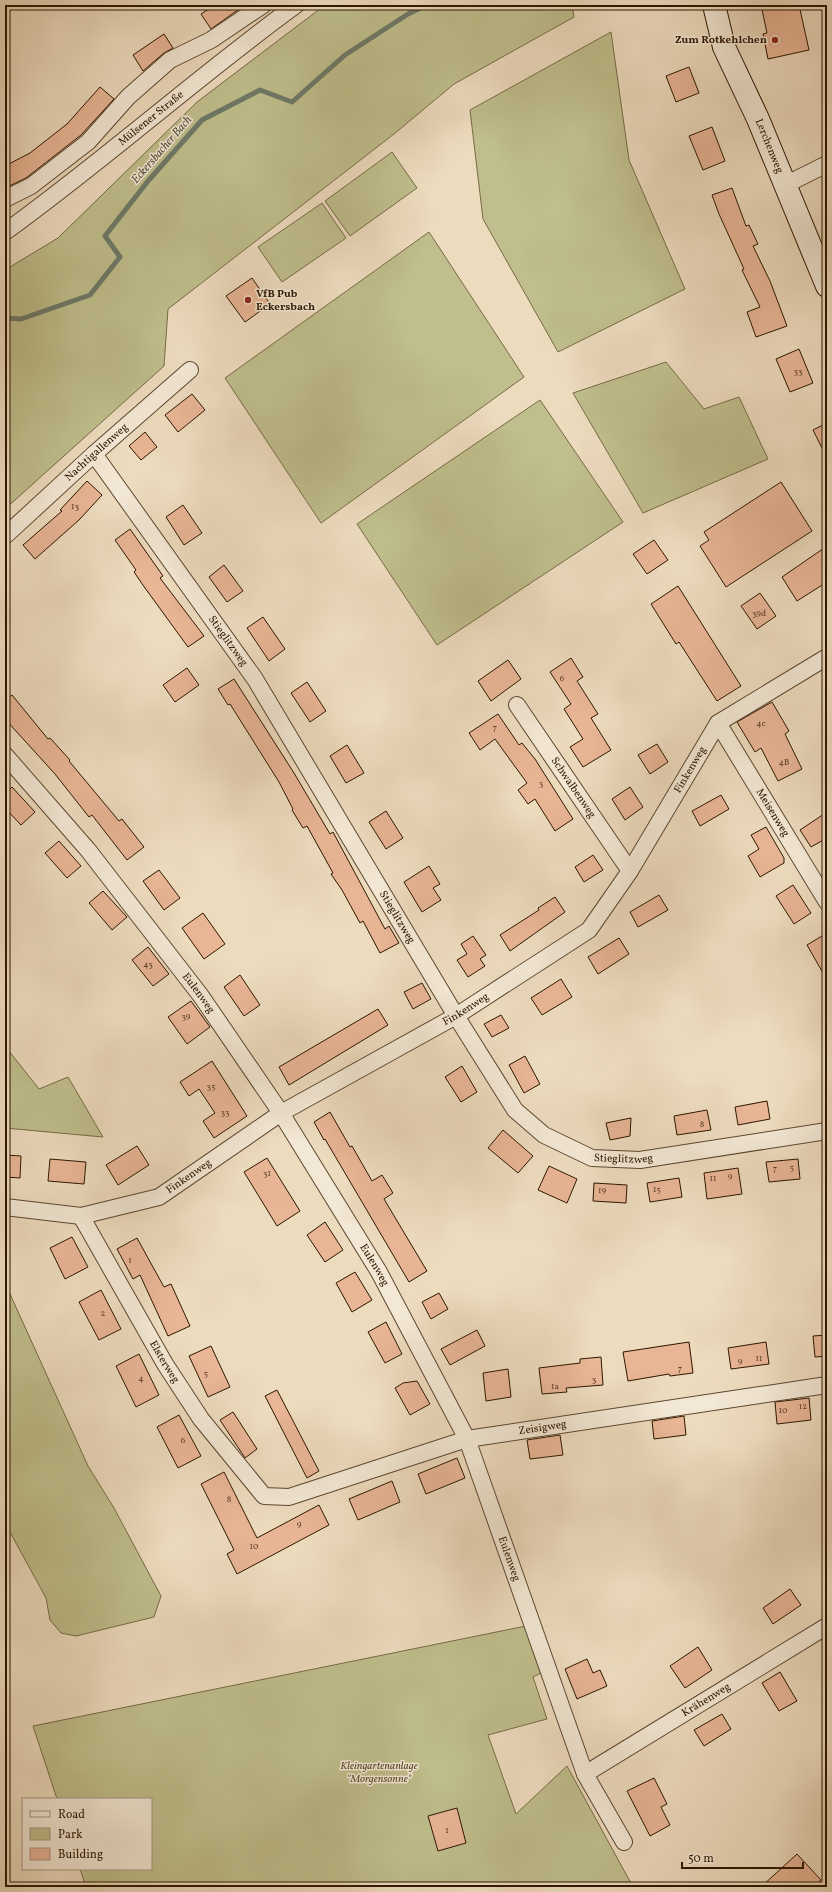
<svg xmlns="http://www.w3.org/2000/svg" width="832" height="1892" font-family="Vollkorn,serif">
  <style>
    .green { fill: #bfbe8c; stroke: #766a46 }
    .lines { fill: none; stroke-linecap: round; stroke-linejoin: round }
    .stream { stroke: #6e7a68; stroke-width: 5 }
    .building { fill: #e8b595; stroke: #2c1600 }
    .street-casing { stroke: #5c4730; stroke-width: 18 }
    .secondary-casing { stroke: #2c1600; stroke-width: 24 }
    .street { stroke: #f3e8d5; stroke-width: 16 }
    .secondary { stroke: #f3e8d5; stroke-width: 22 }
    .poi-dot { fill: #8f2418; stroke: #f3e8d5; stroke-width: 1.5 }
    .labels { text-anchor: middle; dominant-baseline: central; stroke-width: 3; stroke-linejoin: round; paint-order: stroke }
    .number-label { font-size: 9px; fill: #5b3e25 }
    .poi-label { font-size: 11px; font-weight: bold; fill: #2c1600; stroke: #f3e8d5; text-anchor: end }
    .street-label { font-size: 11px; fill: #2c1600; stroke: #f3e8d5 }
    .park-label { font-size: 11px; font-style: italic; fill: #58482a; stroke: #f3e8d5 }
    .water-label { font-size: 12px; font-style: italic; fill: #52503d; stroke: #f3e8d5 }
  </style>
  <rect width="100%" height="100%" fill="#eddbbe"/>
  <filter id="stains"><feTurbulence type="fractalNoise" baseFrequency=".005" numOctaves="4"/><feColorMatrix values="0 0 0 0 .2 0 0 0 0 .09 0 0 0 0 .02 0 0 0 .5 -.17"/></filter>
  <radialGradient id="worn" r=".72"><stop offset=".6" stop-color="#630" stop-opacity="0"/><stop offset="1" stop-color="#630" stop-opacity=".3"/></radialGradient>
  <g class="green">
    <polygon points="325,5 359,5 362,9 368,5 572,5 574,17 454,84 394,134 168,309 164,366 5,509 5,270 58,238 197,102"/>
    <polygon points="611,32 629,160 685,289 558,352 483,219 470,110"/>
    <polygon points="392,152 417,188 350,236 325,201"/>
    <polygon points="322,203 346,238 282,282 258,247"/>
    <polygon points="429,232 524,377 321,523 225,378"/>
    <polygon points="666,362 704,409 739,397 768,459 643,513 573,393"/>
    <polygon points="540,400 623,522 437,645 357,524"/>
    <polygon points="5,1046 39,1089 68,1077 103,1137 5,1128"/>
    <polygon points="5,1283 88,1466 114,1508 161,1596 154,1617 76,1636 61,1633 50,1620 46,1598 5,1523"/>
    <polygon points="526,1626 541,1673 533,1677 547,1719 488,1735 516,1814 567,1766 633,1887 86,1887 80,1869 151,1869 151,1799 57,1799 33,1726"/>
  </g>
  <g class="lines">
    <polyline class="stream" points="5,318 21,319 90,295 120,257 105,236 148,181 202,120 260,90 292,102 345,55 408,14 427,5"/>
  </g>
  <g class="building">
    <polygon points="215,5 241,5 242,7 211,29 201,14"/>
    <polygon points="761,5 799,5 809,50 768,59 763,34 767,33"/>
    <polygon points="164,34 173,48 164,53 143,71 133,55"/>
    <polygon points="689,67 699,93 676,102 666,76"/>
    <polygon points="100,87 114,99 81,135 26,178 5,188 5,166 30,153 67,124"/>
    <polygon points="712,127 725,161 703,170 689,136"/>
    <polygon points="732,188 746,226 749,225 758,244 753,246 770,281 787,326 756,337 747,312 760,307 742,270 744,269 719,214 712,195"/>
    <polygon points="252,278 270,304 245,322 226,296"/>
    <polygon points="799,349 813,383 790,392 776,359"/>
    <polygon points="192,394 205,410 178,432 165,415"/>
    <polygon points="827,423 827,458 813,430"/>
    <polygon points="145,432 157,447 141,460 129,446"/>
    <polygon points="87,481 102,495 79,520 35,559 23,545 62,511 60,510"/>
    <polygon points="781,482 812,531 726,587 700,546 709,540 704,532"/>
    <polygon points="183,505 202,533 184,545 166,517"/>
    <polygon points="130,529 163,576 160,578 204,636 188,647 145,588 134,572 136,570 115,540"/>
    <polygon points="654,540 668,560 647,574 633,554"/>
    <polygon points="827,546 827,582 797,601 782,577"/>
    <polygon points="224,565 243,591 227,602 209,577"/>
    <polygon points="678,586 741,686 717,701 679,642 676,644 651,604"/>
    <polygon points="760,593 776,616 757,629 741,606"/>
    <polygon points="263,617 285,649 269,661 247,628"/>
    <polygon points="571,658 583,677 577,681 598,714 591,718 611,750 583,767 570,747 583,739 564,709 571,704 550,672"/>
    <polygon points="508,660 521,679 491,701 478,681"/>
    <polygon points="187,668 199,685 175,702 163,685"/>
    <polygon points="234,679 294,773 330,834 333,832 385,929 389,926 399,943 380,953 363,921 360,923 342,890 331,874 333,873 307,826 303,828 292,810 293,809 279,782 230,704 228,705 218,689"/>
    <polygon points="307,682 326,711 310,722 291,693"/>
    <polygon points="12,695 48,739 50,738 70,760 69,761 119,821 122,819 144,847 127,860 92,815 89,817 55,774 5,719 5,701"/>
    <polygon points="772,702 789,731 785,734 802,769 778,781 761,748 755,752 737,722"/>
    <polygon points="498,714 519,745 522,743 535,759 573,819 555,831 535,799 528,804 518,790 527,783 495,739 480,750 469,733"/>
    <polygon points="657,744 668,762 650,774 638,755"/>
    <polygon points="347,745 364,773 346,783 330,756"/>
    <polygon points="12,787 35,812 21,825 5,808 5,794"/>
    <polygon points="630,787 643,807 625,820 612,799"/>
    <polygon points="721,795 729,809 700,826 692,811"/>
    <polygon points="386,811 403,838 386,849 369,822"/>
    <polygon points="827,812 827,838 811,847 800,830"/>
    <polygon points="766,827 784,858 784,863 760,877 748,856 759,849 751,835"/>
    <polygon points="59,841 81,866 67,878 45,853"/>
    <polygon points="593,855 603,870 584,882 575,867"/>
    <polygon points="429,866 440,884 433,888 441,900 422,912 404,882"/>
    <polygon points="159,870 180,898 164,910 143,881"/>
    <polygon points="793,885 811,913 794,924 776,896"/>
    <polygon points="103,891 127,917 112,930 89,903"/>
    <polygon points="659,895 668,910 638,927 630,912"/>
    <polygon points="555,897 565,912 510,951 500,935 539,910 538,908"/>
    <polygon points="203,913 225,944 204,959 182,928"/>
    <polygon points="827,933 827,980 807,945"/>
    <polygon points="473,936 486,955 480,959 485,966 468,977 457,960 467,954 461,944"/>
    <polygon points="619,938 629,954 598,974 588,957"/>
    <polygon points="148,947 169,974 153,986 132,960"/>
    <polygon points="240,975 260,1005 244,1016 224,987"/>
    <polygon points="561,979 572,997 542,1015 531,998"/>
    <polygon points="422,983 431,999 413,1009 404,992"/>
    <polygon points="191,1001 210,1027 187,1044 168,1017"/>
    <polygon points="378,1009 388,1025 289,1085 279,1067"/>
    <polygon points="501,1015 509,1028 492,1037 484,1024"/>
    <polygon points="525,1056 540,1084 524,1093 509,1065"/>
    <polygon points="212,1061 247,1116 214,1138 203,1121 215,1113 199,1089 189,1096 180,1082"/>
    <polygon points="462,1066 477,1092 461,1102 445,1077"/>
    <polygon points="767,1101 770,1119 738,1125 735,1107"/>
    <polygon points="707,1110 711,1130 677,1135 674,1116"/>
    <polygon points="330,1112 350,1147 352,1146 372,1181 382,1175 393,1193 384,1199 427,1271 409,1282 325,1139 324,1140 314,1122"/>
    <polygon points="631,1118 630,1136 610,1140 606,1123"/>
    <polygon points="503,1130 533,1156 518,1173 488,1148"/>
    <polygon points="137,1146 149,1165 118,1185 106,1165"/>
    <polygon points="5,1155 21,1156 20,1178 5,1177"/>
    <polygon points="267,1158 300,1211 277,1226 244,1172"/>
    <polygon points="50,1159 86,1162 84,1184 48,1181"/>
    <polygon points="798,1159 800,1179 769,1182 766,1162"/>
    <polygon points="549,1166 577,1179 567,1203 538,1190"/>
    <polygon points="738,1168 742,1194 707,1199 704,1173"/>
    <polygon points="679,1178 682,1197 650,1202 647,1183"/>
    <polygon points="594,1183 627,1185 626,1203 593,1201"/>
    <polygon points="325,1222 343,1250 325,1262 307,1235"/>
    <polygon points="72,1237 88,1267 65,1279 50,1248"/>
    <polygon points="137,1238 164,1287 171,1284 190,1326 168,1336 140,1275 133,1279 117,1249"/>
    <polygon points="355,1272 372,1300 352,1312 336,1283"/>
    <polygon points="101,1290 121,1329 99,1340 79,1302"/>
    <polygon points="439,1293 448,1309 431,1319 422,1302"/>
    <polygon points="386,1322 402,1354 385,1363 368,1332"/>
    <polygon points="477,1330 485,1346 450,1365 441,1349"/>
    <polygon points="827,1335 827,1356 815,1357 813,1336"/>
    <polygon points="689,1342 693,1373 670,1376 669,1374 628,1381 623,1352"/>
    <polygon points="766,1342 769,1364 731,1369 728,1348"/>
    <polygon points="211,1346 230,1387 208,1397 189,1356"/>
    <polygon points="139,1354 159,1395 136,1407 116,1366"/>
    <polygon points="601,1357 603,1385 566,1388 567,1392 542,1394 539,1368 580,1363 580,1359"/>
    <polygon points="508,1369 511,1397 486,1401 483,1373"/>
    <polygon points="417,1381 430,1404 410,1415 395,1388 403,1383"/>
    <polygon points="277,1390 319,1471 307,1478 265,1396"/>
    <polygon points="809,1398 811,1420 777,1424 775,1402"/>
    <polygon points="233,1412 257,1449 245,1458 220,1420"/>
    <polygon points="179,1415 201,1456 178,1468 157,1427"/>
    <polygon points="684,1416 686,1435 654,1439 652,1421"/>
    <polygon points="560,1435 563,1455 530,1459 527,1440"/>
    <polygon points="457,1458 465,1478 426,1494 418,1474"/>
    <polygon points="224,1472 257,1538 319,1505 329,1525 237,1574 227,1554 234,1550 201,1484"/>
    <polygon points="392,1481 400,1502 358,1520 349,1499"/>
    <polygon points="790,1589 801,1605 773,1624 763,1608"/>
    <polygon points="698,1647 712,1670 685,1688 670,1666"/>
    <polygon points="587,1659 593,1673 600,1670 607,1686 577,1699 565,1669"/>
    <polygon points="780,1672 797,1701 779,1711 762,1683"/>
    <polygon points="722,1714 731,1729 704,1746 694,1730"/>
    <polygon points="654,1778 667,1804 661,1807 670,1825 650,1836 627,1791"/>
    <polygon points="457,1808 466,1843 438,1851 428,1816"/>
    <polygon points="797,1854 821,1880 813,1887 761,1887"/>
  </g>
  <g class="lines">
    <g class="street-casing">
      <g id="street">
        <polyline points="785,185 827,164"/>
        <polyline points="5,199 31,186 88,142 128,97 170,60 211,40 263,5"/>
        <path id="s1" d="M5,232C105,160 197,77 296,5"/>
        <path id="s2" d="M94,454L255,679L456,1016L515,1110L544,1135L592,1158L640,1160L827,1131"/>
        <path id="s3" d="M5,536L94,454L190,370"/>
        <path id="s4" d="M517,705L630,871"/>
        <path id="s5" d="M718,723L827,902"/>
        <path id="s6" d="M5,755L88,850L201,996L281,1113L379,1272L467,1439L585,1774L624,1842"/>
        <path id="s7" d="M5,1207L81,1216L159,1197L281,1113L456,1016L589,930L630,871L718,723L827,657"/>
        <path id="s8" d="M81,1216L165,1364L201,1419L264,1496L289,1497L467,1439L827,1385"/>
        <path id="s9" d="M585,1774L827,1626"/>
      </g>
    </g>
    <g class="secondary-casing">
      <g id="secondary">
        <path id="s10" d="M714,5L724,47L758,119L827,286"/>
      </g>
    </g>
    <use href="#street" class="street"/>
    <use href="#secondary" class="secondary"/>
  </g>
  <g class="poi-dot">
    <circle cx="775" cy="40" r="4"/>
    <circle cx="248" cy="300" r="4"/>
  </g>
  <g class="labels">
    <g class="number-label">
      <text x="798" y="371">33</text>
      <text x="75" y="506">13</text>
      <text x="759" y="613">39d</text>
      <text x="562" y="678">6</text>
      <text x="761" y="723">4c</text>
      <text x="495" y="727">7</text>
      <text x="784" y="762">4B</text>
      <text x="541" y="783">3</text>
      <text x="148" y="964">43</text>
      <text x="186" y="1016">39</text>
      <text x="211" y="1086">35</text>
      <text x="225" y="1112">33</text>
      <text x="702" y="1124">8</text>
      <text x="792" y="1167">5</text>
      <text x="775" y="1168">7</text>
      <text x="267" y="1173">31</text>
      <text x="730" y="1176">9</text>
      <text x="713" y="1178">11</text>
      <text x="657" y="1189">15</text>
      <text x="602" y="1190">19</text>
      <text x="130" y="1260">1</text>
      <text x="103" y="1313">2</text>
      <text x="759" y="1358">11</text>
      <text x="740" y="1361">9</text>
      <text x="680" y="1368">7</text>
      <text x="206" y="1373">5</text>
      <text x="141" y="1378">4</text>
      <text x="594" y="1379">3</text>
      <text x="555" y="1386">1a</text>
      <text x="803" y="1406">12</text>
      <text x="783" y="1410">10</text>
      <text x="183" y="1440">6</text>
      <text x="229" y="1499">8</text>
      <text x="299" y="1524">9</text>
      <text x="254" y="1546">10</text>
      <text x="447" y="1830">1</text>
    </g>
    <g class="poi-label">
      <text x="767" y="40">Zum Rotkehlchen</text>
      <text x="256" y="294" text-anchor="start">VfB Pub<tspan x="256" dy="13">Eckersbach</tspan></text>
    </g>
    <g class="street-label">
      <text stroke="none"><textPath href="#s1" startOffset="185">Mülsener Straße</textPath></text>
      <text stroke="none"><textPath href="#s10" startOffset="152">Lerchenweg</textPath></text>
      <text stroke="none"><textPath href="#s3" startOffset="124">Nachtigallenweg</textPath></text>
      <text stroke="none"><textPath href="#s2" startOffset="230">Stieglitzweg</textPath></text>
      <text stroke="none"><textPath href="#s7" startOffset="853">Finkenweg</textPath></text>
      <text stroke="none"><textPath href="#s4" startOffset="100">Schwalbenweg</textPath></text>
      <text stroke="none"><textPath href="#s5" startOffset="105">Meisenweg</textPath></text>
      <text stroke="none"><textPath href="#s2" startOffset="554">Stieglitzweg</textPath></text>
      <text stroke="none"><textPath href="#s6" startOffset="307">Eulenweg</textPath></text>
      <text stroke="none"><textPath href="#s7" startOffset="517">Finkenweg</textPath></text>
      <text stroke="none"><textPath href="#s2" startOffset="903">Stieglitzweg</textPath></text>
      <text stroke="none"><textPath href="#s7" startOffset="193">Finkenweg</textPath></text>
      <text stroke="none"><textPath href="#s6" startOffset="631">Eulenweg</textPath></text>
      <text stroke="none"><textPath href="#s8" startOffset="168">Elsterweg</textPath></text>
      <text stroke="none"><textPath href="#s8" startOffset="624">Zeisigweg</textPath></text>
      <text stroke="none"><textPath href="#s6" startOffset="955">Eulenweg</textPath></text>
      <text stroke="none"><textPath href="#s9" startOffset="142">Krähenweg</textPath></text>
    </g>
    <g class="park-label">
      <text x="379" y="1766">Kleingartenanlage<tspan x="379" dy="13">"Morgensonne"</tspan></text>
    </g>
    <g class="water-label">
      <text transform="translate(162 150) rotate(-49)">Eckersbacher Bach</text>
    </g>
  </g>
  <rect width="832" height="1892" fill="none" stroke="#eddbbe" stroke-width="20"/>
  <rect x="6" y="6" width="820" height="1880" fill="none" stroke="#2c1600" stroke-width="2"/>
  <rect x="10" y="10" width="812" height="1872" fill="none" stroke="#2c1600"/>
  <rect x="22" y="1798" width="130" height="72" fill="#f3e8d5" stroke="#a39480"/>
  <rect x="30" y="1811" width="20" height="6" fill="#f3e8d5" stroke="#a39480"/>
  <text x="58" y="1818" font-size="12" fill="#2c1600">Road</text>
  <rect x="30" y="1828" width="20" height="12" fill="#bfbe8c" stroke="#a39480"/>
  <text x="58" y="1838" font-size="12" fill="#2c1600">Park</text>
  <rect x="30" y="1848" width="20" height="12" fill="#e8b595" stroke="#a39480"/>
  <text x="58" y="1858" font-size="12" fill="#2c1600">Building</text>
  <path d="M682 1862v6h121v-6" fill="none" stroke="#2c1600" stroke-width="2"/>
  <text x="688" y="1862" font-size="12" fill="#2c1600" stroke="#f3e8d5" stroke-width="3" paint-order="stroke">50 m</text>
  <rect width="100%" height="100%" filter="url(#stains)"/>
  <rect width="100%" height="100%" fill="url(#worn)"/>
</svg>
